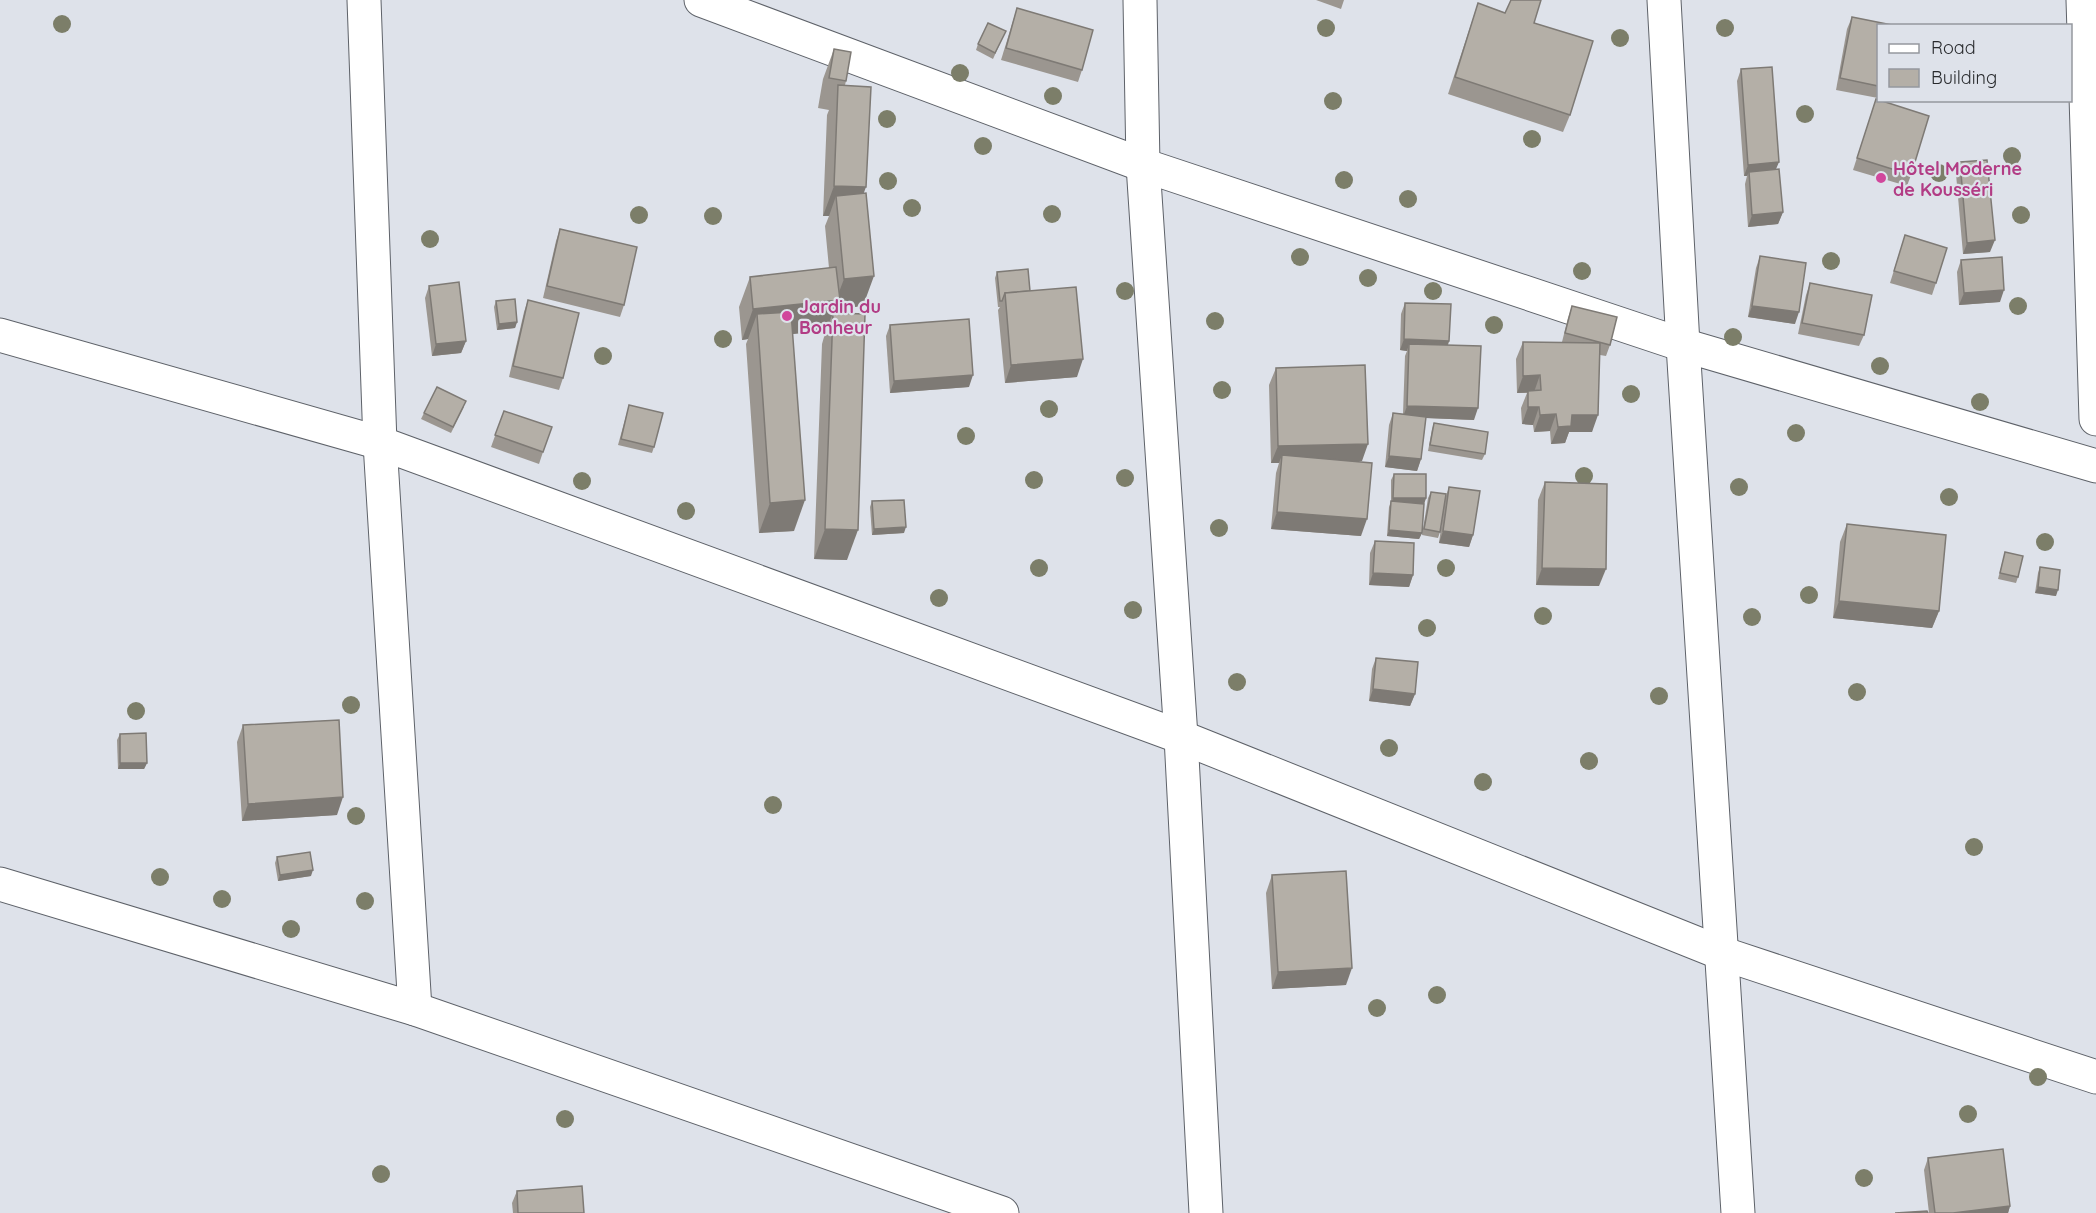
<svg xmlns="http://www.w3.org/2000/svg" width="2096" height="1213" font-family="Quicksand,sans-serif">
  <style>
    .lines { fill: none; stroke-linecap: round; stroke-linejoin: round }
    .minor-casing { stroke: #5e6269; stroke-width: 35 }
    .minor { stroke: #fff; stroke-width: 33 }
    .tree { fill: #7c7e69 }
    .wall { fill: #9b9690 }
    .shaded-wall { fill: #7e7a75 }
    .building { fill: #b4afa7; stroke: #7e7a75; stroke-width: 1.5 }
    .hotel-dot { fill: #d1479c; stroke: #dee2ea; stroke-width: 2 }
    .labels { text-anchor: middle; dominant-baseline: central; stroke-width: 4.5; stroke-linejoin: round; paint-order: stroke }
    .hotel-label { font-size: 18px; font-weight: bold; fill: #b23c85; stroke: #dee2ea; text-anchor: start }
  </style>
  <rect width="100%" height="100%" fill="#dee2ea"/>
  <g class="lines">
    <g class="minor-casing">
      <g id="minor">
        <polyline points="364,0 380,443 415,1009"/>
        <polyline points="701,0 1143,165 1683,345 2096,466"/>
        <polyline points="1140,0 1143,165 1181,737 1206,1213"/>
        <polyline points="1664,0 1683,345 1738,1213"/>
        <polyline points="2083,0 2096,419"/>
        <polyline points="0,335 380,443 1181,737 1721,953 2096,1077"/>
        <polyline points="0,884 415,1009 1002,1213"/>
      </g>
    </g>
    <use href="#minor" class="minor"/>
  </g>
  <g class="tree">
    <circle cx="62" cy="24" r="9"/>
    <circle cx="1326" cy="28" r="9"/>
    <circle cx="1725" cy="28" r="9"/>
    <circle cx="1620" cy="38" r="9"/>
    <circle cx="960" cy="73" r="9"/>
    <circle cx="1053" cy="96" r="9"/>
    <circle cx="1333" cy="101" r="9"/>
    <circle cx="1805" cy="114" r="9"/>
    <circle cx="887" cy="119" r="9"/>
    <circle cx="1532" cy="139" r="9"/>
    <circle cx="983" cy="146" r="9"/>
    <circle cx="2012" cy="156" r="9"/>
    <circle cx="1939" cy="173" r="9"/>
    <circle cx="1344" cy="180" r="9"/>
    <circle cx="888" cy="181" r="9"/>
    <circle cx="1408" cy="199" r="9"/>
    <circle cx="912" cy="208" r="9"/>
    <circle cx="1052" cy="214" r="9"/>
    <circle cx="639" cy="215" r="9"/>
    <circle cx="2021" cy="215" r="9"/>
    <circle cx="713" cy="216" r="9"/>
    <circle cx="430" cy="239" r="9"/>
    <circle cx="1300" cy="257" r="9"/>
    <circle cx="1831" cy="261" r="9"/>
    <circle cx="1582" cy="271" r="9"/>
    <circle cx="1368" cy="278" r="9"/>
    <circle cx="1125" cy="291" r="9"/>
    <circle cx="1433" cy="291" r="9"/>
    <circle cx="2018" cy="306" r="9"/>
    <circle cx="1215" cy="321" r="9"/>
    <circle cx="1494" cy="325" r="9"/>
    <circle cx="1733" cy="337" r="9"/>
    <circle cx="723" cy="339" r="9"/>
    <circle cx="603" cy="356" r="9"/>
    <circle cx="1880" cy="366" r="9"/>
    <circle cx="1222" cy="390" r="9"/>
    <circle cx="1631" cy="394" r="9"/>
    <circle cx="1980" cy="402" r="9"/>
    <circle cx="1049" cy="409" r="9"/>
    <circle cx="1796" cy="433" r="9"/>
    <circle cx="966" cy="436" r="9"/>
    <circle cx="1584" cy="476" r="9"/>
    <circle cx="1125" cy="478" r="9"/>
    <circle cx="1034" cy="480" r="9"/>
    <circle cx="582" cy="481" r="9"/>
    <circle cx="1739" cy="487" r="9"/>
    <circle cx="1949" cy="497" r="9"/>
    <circle cx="686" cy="511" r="9"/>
    <circle cx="1219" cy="528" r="9"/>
    <circle cx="2045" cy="542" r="9"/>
    <circle cx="1039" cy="568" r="9"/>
    <circle cx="1446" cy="568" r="9"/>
    <circle cx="1809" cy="595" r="9"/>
    <circle cx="939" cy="598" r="9"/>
    <circle cx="1133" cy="610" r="9"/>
    <circle cx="1543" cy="616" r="9"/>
    <circle cx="1752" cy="617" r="9"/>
    <circle cx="1427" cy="628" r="9"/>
    <circle cx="1237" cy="682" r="9"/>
    <circle cx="1857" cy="692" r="9"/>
    <circle cx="1659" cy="696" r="9"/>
    <circle cx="351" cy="705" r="9"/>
    <circle cx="136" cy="711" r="9"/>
    <circle cx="1389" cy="748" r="9"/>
    <circle cx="1589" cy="761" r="9"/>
    <circle cx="1483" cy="782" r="9"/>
    <circle cx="773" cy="805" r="9"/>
    <circle cx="356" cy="816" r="9"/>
    <circle cx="1974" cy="847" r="9"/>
    <circle cx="160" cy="877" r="9"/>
    <circle cx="222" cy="899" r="9"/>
    <circle cx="365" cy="901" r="9"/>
    <circle cx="291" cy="929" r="9"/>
    <circle cx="1437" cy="995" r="9"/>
    <circle cx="1377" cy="1008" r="9"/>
    <circle cx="2038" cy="1077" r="9"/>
    <circle cx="1968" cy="1114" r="9"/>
    <circle cx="565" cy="1119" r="9"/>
    <circle cx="381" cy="1174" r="9"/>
    <circle cx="1864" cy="1178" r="9"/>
  </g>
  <g class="wall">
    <polygon points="1316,0 1344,0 1341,9"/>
    <polygon points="1478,3 1534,23 1570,115 1563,132 1448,94"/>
    <polygon points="1017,8 1082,70 1078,82 1001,60"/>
    <polygon points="1852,17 1878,26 1878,98 1836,90 1847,29"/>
    <polygon points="1003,37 993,59 976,50 978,44"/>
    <polygon points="834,49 846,81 845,85 864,194 863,306 836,309 835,314 847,560 814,559 822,344 826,330 793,334 794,531 759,533 746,344 748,339 742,340 739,307 750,277 829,268 825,226 829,216 823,216 827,115 829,110 818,108 823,79"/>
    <polygon points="1741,69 1776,170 1783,212 1778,224 1748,227 1745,184 1747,176 1744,176 1737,81"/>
    <polygon points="1876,99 1911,175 1907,186 1853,170"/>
    <polygon points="1960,162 1990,252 1963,254 1956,174"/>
    <polygon points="560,229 624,305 620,317 543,298 556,241"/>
    <polygon points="1905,235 1936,283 1932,295 1890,283"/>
    <polygon points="1760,256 1795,324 1748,317 1756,268"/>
    <polygon points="1961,260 2000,302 1959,305 1957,272"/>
    <polygon points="997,272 1030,291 1077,377 1005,383 998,310 1000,307 998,307 995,278"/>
    <polygon points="1810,283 1864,335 1859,346 1798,334 1806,295"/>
    <polygon points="429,286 466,341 461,353 432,356 425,298"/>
    <polygon points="528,300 563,378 559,390 509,377 524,312"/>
    <polygon points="496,301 517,322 515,328 497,330 494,307"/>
    <polygon points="1405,303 1449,341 1448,345 1474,420 1426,418 1421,459 1417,471 1385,467 1389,425 1393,413 1403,414 1405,356 1407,351 1400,350 1401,314"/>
    <polygon points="1572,306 1610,345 1606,356 1600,355 1592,432 1569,432 1565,443 1551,444 1550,431 1534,432 1533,425 1522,424 1521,408 1527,393 1517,393 1516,359 1523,342 1562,342 1568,318"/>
    <polygon points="890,325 969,387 890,393 886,336"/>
    <polygon points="1276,368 1362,461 1353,461 1361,536 1271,529 1276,473 1279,463 1271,463 1269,385"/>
    <polygon points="629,405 654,447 652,453 618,445"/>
    <polygon points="464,407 451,433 421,419 424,413"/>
    <polygon points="504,411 543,452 539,464 491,447"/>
    <polygon points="1434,423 1485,454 1482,460 1428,451 1432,429"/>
    <polygon points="1394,474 1426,498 1424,504 1422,533 1419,539 1387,536 1389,507 1391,501 1391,480"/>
    <polygon points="1545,482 1599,586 1536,585 1538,500"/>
    <polygon points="1449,487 1473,535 1469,547 1439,543 1443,513 1440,532 1438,538 1422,535 1428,498 1431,492 1446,496"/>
    <polygon points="872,501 904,533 872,535 870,507"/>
    <polygon points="1847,524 1939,611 1932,628 1833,618 1840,542"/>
    <polygon points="1375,541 1413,575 1409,587 1369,585 1370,553"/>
    <polygon points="2005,552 2018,577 2016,583 1998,579"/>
    <polygon points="2040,567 2056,596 2035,593 2038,573"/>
    <polygon points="1376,658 1415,694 1410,706 1369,701 1372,669"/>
    <polygon points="243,725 337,815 242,821 237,742"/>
    <polygon points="120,734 147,763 144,769 118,769 117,740"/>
    <polygon points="277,857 311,876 278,881 275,863"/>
    <polygon points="1272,875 1346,985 1272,989 1266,893"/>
    <polygon points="1928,1158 2010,1206 2008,1213 1929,1213 1924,1170"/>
    <polygon points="517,1191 584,1213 513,1213 512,1203"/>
  </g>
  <g class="shaded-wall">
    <polygon points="1779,162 1774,174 1749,172 1747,176 1744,176 1748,165"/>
    <polygon points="834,186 866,187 855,217 836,196 829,216 823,216"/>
    <polygon points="1783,212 1778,224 1748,227 1752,215"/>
    <polygon points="1995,240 1990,252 1963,254 1967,243"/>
    <polygon points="874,276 863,306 836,309 832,320 833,313 826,330 759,338 757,314 748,339 742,340 753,309 836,300 844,279"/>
    <polygon points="2004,290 2000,302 1959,305 1964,293"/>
    <polygon points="1752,306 1799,312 1795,324 1748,317"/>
    <polygon points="517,322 515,328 497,330 499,324"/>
    <polygon points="1404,339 1449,341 1445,352 1409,344 1407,351 1400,350"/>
    <polygon points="466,341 461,353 432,356 436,344"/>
    <polygon points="1083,359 1077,377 1005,383 1011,365"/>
    <polygon points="973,375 969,387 890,393 894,381"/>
    <polygon points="1540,375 1534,392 1517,393 1523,376"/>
    <polygon points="1407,406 1478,408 1474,420 1403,417"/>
    <polygon points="1528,407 1539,407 1533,425 1522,424"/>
    <polygon points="1556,414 1550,431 1534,432 1540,415"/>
    <polygon points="1572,415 1598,415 1592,432 1569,432 1565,443 1551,444 1558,427"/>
    <polygon points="1368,444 1362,461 1281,463 1282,455 1279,463 1271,463 1278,446"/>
    <polygon points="1389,456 1421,459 1417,471 1385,467"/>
    <polygon points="1393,498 1426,498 1424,504 1391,504"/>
    <polygon points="805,500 794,531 759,533 770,503"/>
    <polygon points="1277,512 1367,519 1361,536 1271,529"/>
    <polygon points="906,527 904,533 872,535 874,529"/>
    <polygon points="825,529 858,530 847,560 814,559"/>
    <polygon points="1389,530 1422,533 1419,539 1387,536"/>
    <polygon points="1443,531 1473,535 1469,547 1439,543"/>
    <polygon points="1542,568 1606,569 1599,586 1536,585"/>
    <polygon points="1373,573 1413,575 1409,587 1369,585"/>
    <polygon points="2038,587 2058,590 2056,596 2035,593"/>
    <polygon points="1839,601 1939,611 1932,628 1833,618"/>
    <polygon points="1373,689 1415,694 1410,706 1369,701"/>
    <polygon points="120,763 147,763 144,769 118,769"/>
    <polygon points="343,797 337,815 242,821 248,804"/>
    <polygon points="313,870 311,876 278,881 280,875"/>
    <polygon points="1352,968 1346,985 1272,989 1278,972"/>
    <polygon points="2010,1206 2008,1213 1953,1213"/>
  </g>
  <g class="building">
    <polygon points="1511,0 1541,0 1534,23 1593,41 1570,115 1455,77 1478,3 1505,13"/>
    <polygon points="1017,8 1093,30 1082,70 1006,48"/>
    <polygon points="1852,17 1897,26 1878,26 1878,86 1840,78"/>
    <polygon points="988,23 1006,31 995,53 978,44"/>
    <polygon points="834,49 851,52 846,81 829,78"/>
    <polygon points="1772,67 1779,162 1748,165 1741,69"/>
    <polygon points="838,85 871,87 866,187 834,186"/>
    <polygon points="1876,99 1929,116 1911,175 1857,158"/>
    <polygon points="1987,160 1995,240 1967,243 1960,162"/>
    <polygon points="1779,169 1783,212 1752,215 1749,172"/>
    <polygon points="866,193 874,276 844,279 836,196"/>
    <polygon points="560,229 637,247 624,305 547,286"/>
    <polygon points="1905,235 1947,248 1936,283 1894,271"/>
    <polygon points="1760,256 1806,263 1799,312 1752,306"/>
    <polygon points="2002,257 2004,290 1964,293 1961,260"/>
    <polygon points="836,267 840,300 753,309 750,277"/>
    <polygon points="1028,269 1030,291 1005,293 1002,301 1000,301 997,272"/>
    <polygon points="459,282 466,341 436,344 429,286"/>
    <polygon points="1810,283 1872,295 1864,335 1802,323"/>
    <polygon points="1076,287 1083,359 1011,365 1005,293"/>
    <polygon points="515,299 517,322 499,324 496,301"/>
    <polygon points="528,300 579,313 563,378 513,366"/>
    <polygon points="1405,303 1451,304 1449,341 1404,339"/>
    <polygon points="1572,306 1617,317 1610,345 1565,333"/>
    <polygon points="791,312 805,500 770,503 757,314"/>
    <polygon points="833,313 865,314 858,530 825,529"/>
    <polygon points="969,319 973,375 894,381 890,325"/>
    <polygon points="1523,342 1600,343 1598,415 1572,415 1571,426 1558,427 1556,414 1540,415 1539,407 1528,407 1528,391 1541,390 1540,375 1523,376"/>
    <polygon points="1409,344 1481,346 1478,408 1407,406"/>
    <polygon points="1365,365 1368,444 1278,446 1276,368"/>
    <polygon points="437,387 466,401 453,427 424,413"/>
    <polygon points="629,405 663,413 654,447 621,439"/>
    <polygon points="504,411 552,427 543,452 495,435"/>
    <polygon points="1393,413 1426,417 1421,459 1389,456"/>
    <polygon points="1434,423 1488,432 1485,454 1430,445"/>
    <polygon points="1282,455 1372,463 1367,519 1277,512"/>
    <polygon points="1394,474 1426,474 1426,498 1393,498"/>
    <polygon points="1545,482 1607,484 1606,569 1542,568"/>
    <polygon points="1449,487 1480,491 1473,535 1443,531"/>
    <polygon points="1431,492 1446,494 1440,532 1424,529"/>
    <polygon points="904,500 906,527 874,529 872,501"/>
    <polygon points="1391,501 1424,504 1422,533 1389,530"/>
    <polygon points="1847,524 1946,535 1939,611 1839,601"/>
    <polygon points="1375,541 1414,543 1413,575 1373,573"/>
    <polygon points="2005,552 2023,556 2018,577 2000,573"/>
    <polygon points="2040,567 2060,570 2058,590 2038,587"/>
    <polygon points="1376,658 1418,662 1415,694 1373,689"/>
    <polygon points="339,720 343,797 248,804 243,725"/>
    <polygon points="146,733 147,763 120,763 120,734"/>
    <polygon points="310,852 313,870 280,875 277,857"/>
    <polygon points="1346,871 1352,968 1278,972 1272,875"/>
    <polygon points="2003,1149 2010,1206 1953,1213 1935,1213 1928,1158"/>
    <polygon points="582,1186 584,1213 518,1213 517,1191"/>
    <polygon points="1927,1211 1928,1213 1895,1213"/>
  </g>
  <g class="hotel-dot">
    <circle cx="1881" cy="178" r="6"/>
    <circle cx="787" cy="316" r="6"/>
  </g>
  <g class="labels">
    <g class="hotel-label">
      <text x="1893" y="168">Hôtel Moderne<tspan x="1893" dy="21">de Kousséri</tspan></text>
      <text x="799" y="306">Jardin du<tspan x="799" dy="21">Bonheur</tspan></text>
    </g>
  </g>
  <rect x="1877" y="24" width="195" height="78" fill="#dee2ea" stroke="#95989e" stroke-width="1.5"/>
  <rect x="1889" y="44" width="30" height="9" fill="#ffffff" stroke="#95989e" stroke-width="1.5"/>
  <text x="1931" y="54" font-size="18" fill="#282a2d">Road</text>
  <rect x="1889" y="69" width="30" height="18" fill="#b4afa7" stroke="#95989e" stroke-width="1.5"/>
  <text x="1931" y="84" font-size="18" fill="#282a2d">Building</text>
</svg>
